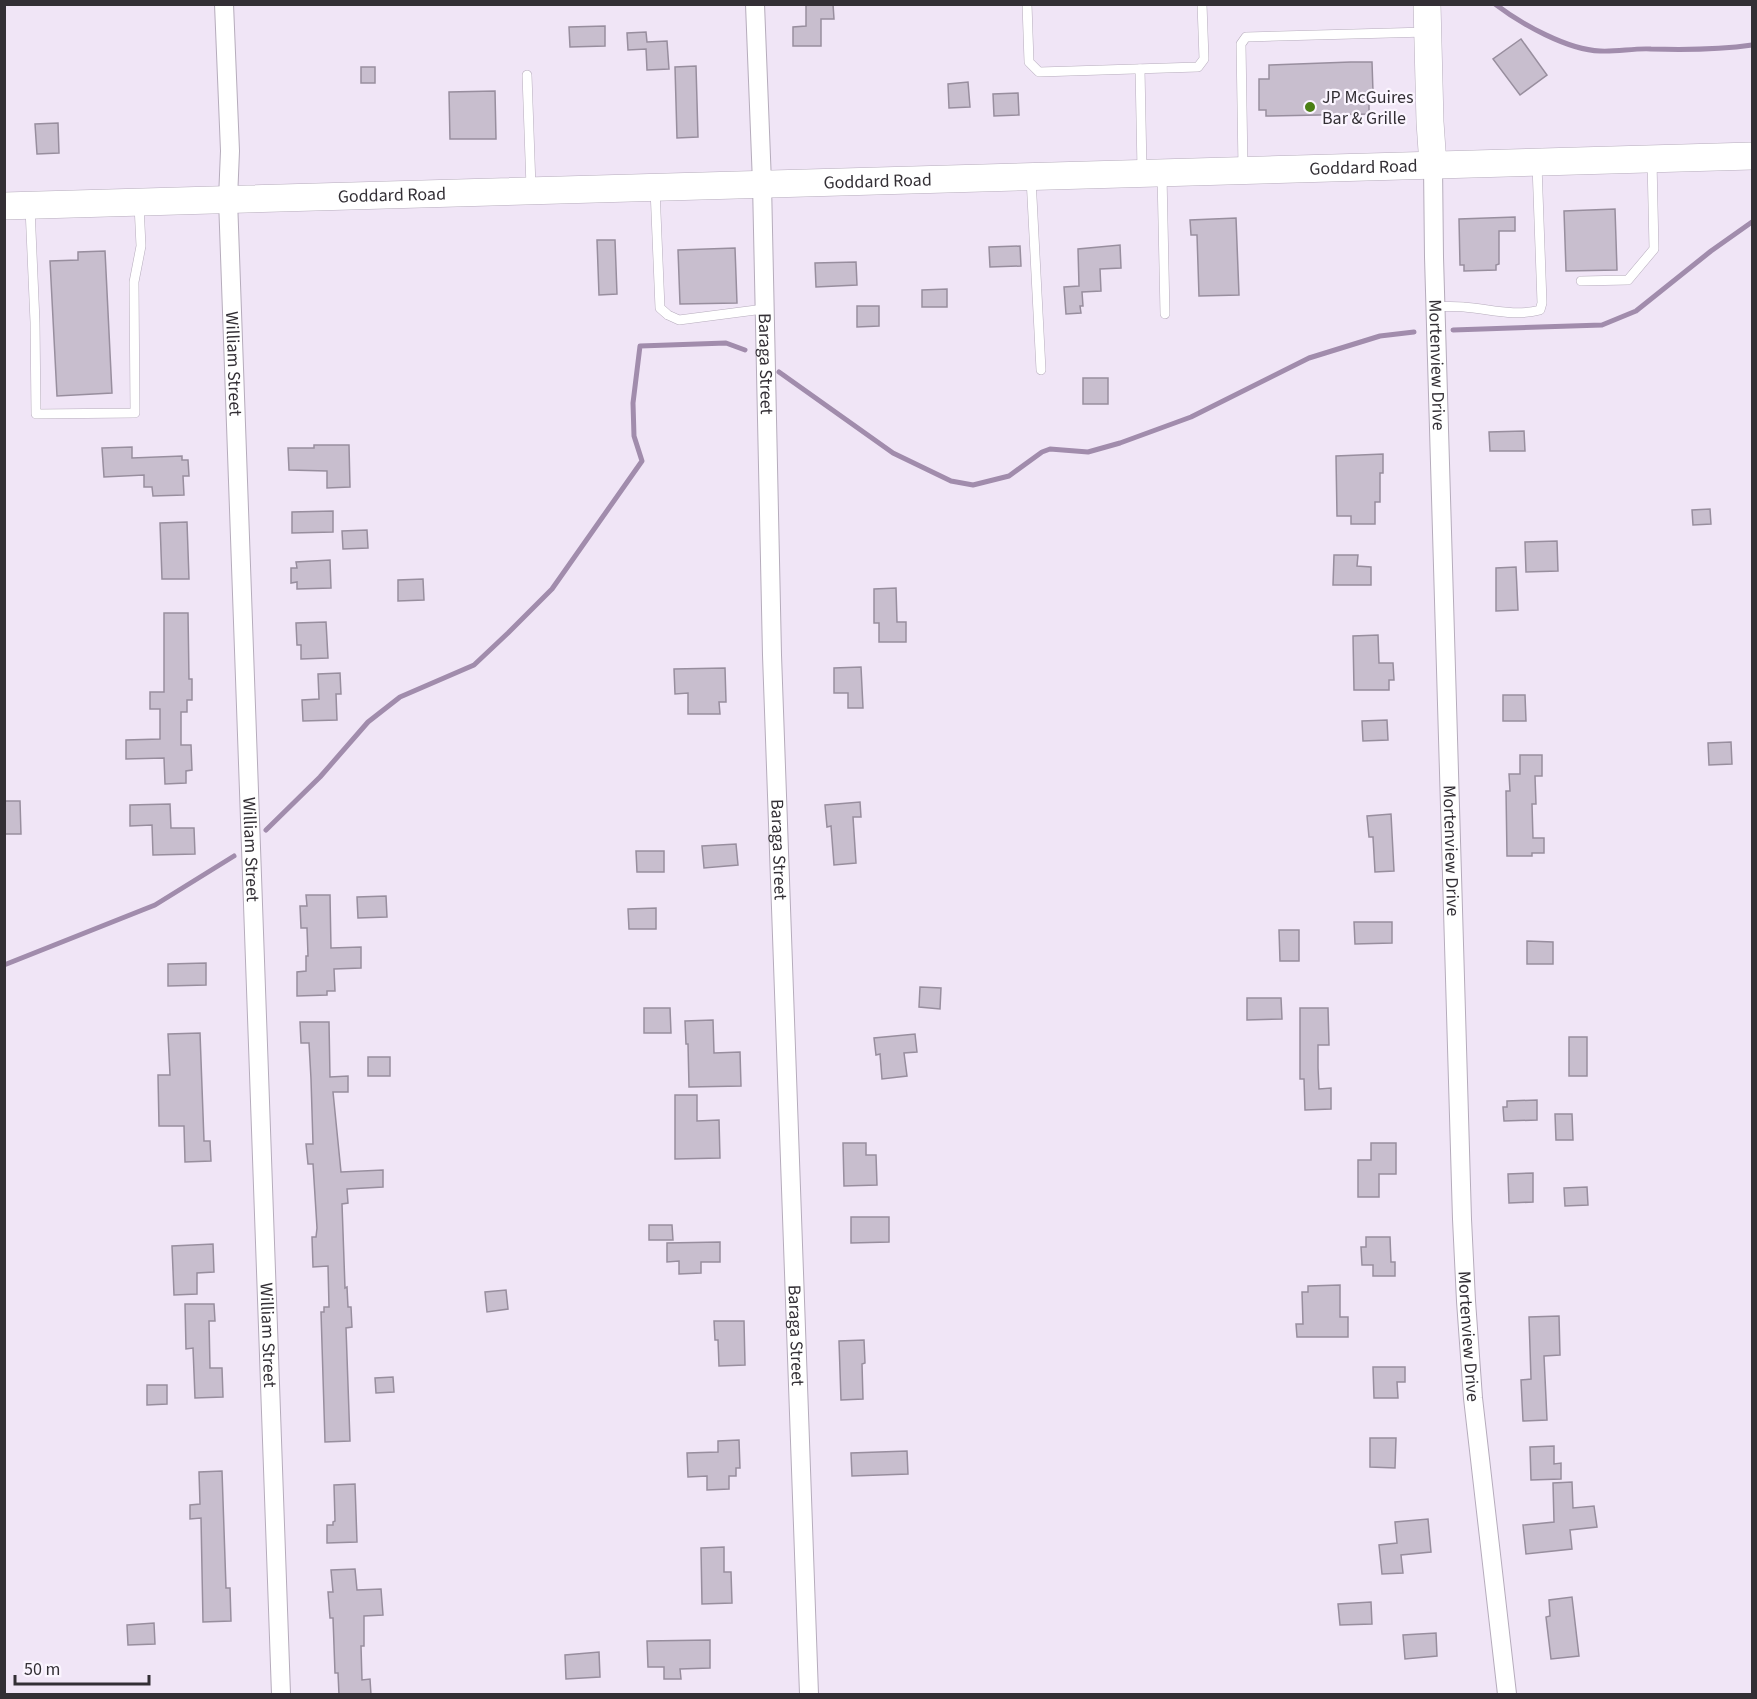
<svg xmlns="http://www.w3.org/2000/svg" width="1757" height="1699" font-family="'Source Sans 3',sans-serif">
  <style>
    .lines { fill: none; stroke-linecap: round; stroke-linejoin: round }
    .stream { stroke: #a18cac; stroke-width: 5 }
    .building { fill: #c8bece; stroke: #988e9e; stroke-width: 1.5 }
    .lane-casing { stroke: #b6acbc; stroke-width: 10 }
    .street-casing { stroke: #b6acbc; stroke-width: 20 }
    .secondary-casing { stroke: #b6acbc; stroke-width: 28 }
    .lane { stroke: #fff; stroke-width: 9 }
    .street { stroke: #fff; stroke-width: 18 }
    .secondary { stroke: #fff; stroke-width: 27 }
    .poi-dot { fill: #4a7f14; stroke: #fbf5ff; stroke-width: 2 }
    .labels { text-anchor: middle; dominant-baseline: central; stroke-width: 4.5; stroke-linejoin: round; paint-order: stroke }
    .poi-label { font-size: 18px; fill: #332f35; stroke: #fbf5ff; text-anchor: start }
    .street-label { font-size: 18px; fill: #332f35; stroke: #fbf5ff }
  </style>
  <rect width="100%" height="100%" fill="#f0e5f6"/>
  <g class="lines">
    <g class="stream">
      <path d="M1495,4C1521,24 1568,50 1600,51C1617,52 1634,48 1651,49C1686,50 1718,50 1752,45"/>
      <polyline points="1453,330 1602,325 1636,311 1711,251 1752,222"/>
      <polyline points="779,372 893,453 951,481 973,485 1009,476 1042,452 1050,449 1088,452 1120,443 1191,417 1309,358 1380,336 1414,332"/>
      <polyline points="266,830 320,777 368,722 400,697 474,665 508,633 552,589 642,461 634,436 633,403 640,346 726,343 745,350"/>
      <polyline points="4,965 155,905 234,856"/>
    </g>
  </g>
  <g class="building">
    <polygon points="806,4 833,4 834,19 821,19 821,46 793,46 793,27 806,26"/>
    <polygon points="605,26 605,46 570,47 569,27"/>
    <polygon points="646,32 647,42 667,41 669,69 647,70 646,49 628,50 627,33"/>
    <polygon points="1521,39 1547,75 1520,95 1493,59"/>
    <polygon points="1351,62 1372,62 1373,92 1369,92 1369,114 1266,116 1266,110 1259,110 1259,79 1269,79 1269,65"/>
    <polygon points="696,66 698,137 677,138 675,67"/>
    <rect x="361" y="67" width="14" height="16"/>
    <polygon points="968,82 970,107 949,108 948,84"/>
    <polygon points="495,91 496,139 450,139 449,92"/>
    <polygon points="1018,93 1019,115 994,116 993,94"/>
    <polygon points="58,123 59,153 37,154 35,124"/>
    <polygon points="1615,209 1617,270 1566,271 1564,211"/>
    <polygon points="1515,217 1515,231 1499,231 1499,264 1496,265 1496,270 1464,271 1464,265 1460,265 1459,219"/>
    <polygon points="1236,218 1239,295 1199,296 1197,235 1191,235 1190,220"/>
    <polygon points="597,240 615,240 617,294 599,295"/>
    <polygon points="1120,245 1121,268 1100,269 1101,291 1082,292 1083,306 1080,306 1081,313 1066,314 1064,287 1079,286 1078,249"/>
    <polygon points="1020,246 1021,266 990,267 989,247"/>
    <polygon points="735,248 737,303 680,304 678,250"/>
    <polygon points="105,251 112,393 57,396 50,261 78,260 78,252"/>
    <polygon points="856,262 857,285 816,287 815,263"/>
    <polygon points="947,289 947,307 922,307 922,290"/>
    <polygon points="857,306 879,306 879,326 857,327"/>
    <rect x="1083" y="378" width="25" height="26"/>
    <polygon points="1524,431 1525,451 1490,451 1489,432"/>
    <polygon points="314,445 349,445 350,487 327,488 327,471 289,470 288,448 314,448"/>
    <polygon points="132,447 132,458 182,456 182,460 188,460 189,476 183,476 184,495 153,496 152,487 144,487 144,475 104,477 102,448"/>
    <polygon points="1383,454 1383,473 1380,473 1380,502 1375,502 1375,524 1351,524 1351,516 1337,516 1336,456"/>
    <polygon points="1710,509 1711,524 1693,525 1692,510"/>
    <polygon points="333,511 333,532 292,533 292,512"/>
    <polygon points="187,522 189,579 162,579 160,523"/>
    <polygon points="367,530 368,548 343,549 342,531"/>
    <polygon points="1557,541 1558,571 1526,572 1525,542"/>
    <polygon points="1334,555 1358,555 1357,566 1371,567 1371,585 1333,585"/>
    <polygon points="330,560 331,588 297,589 297,582 291,583 291,568 297,568 296,562"/>
    <polygon points="1516,567 1518,610 1496,611 1496,568"/>
    <polygon points="423,579 424,600 398,601 398,580"/>
    <polygon points="896,588 897,622 906,622 906,642 879,642 879,623 874,623 874,589"/>
    <polygon points="164,613 188,613 189,679 192,679 192,700 187,700 187,712 181,712 181,745 191,745 192,770 186,771 186,783 165,784 164,758 126,759 126,740 160,739 160,709 150,709 150,692 164,692"/>
    <polygon points="326,622 328,658 301,659 301,645 297,645 296,623"/>
    <polygon points="1378,635 1379,663 1393,663 1394,680 1389,680 1389,690 1354,690 1353,636"/>
    <polygon points="861,667 863,708 848,708 848,693 834,693 834,668"/>
    <polygon points="725,668 726,702 719,702 720,714 688,714 688,693 675,694 674,669"/>
    <polygon points="340,673 341,694 336,694 337,720 303,721 302,700 319,699 318,674"/>
    <polygon points="1503,695 1525,695 1526,721 1503,721"/>
    <polygon points="1387,720 1388,740 1363,741 1362,721"/>
    <polygon points="1731,742 1732,764 1709,765 1708,743"/>
    <polygon points="1520,755 1542,755 1542,776 1535,776 1536,804 1532,804 1533,838 1544,838 1544,853 1532,853 1532,856 1507,856 1506,791 1510,791 1509,774 1520,774"/>
    <polygon points="4,801 20,801 21,834 4,834"/>
    <polygon points="860,802 861,817 853,817 856,863 834,865 831,826 827,827 825,805"/>
    <polygon points="170,804 171,828 194,828 195,854 153,855 152,825 130,826 130,805"/>
    <polygon points="1391,814 1394,871 1375,872 1373,837 1369,837 1367,816"/>
    <polygon points="736,844 738,865 704,868 702,846"/>
    <polygon points="636,851 664,851 664,872 637,872"/>
    <polygon points="306,895 330,895 331,948 361,947 361,968 334,969 335,991 327,991 327,995 297,996 297,972 306,971 306,956 308,956 307,928 301,928 300,906 307,906"/>
    <polygon points="386,896 387,917 358,918 357,897"/>
    <polygon points="656,908 656,929 629,929 628,909"/>
    <polygon points="1354,922 1392,922 1392,943 1355,944"/>
    <polygon points="1279,930 1299,930 1299,961 1280,961"/>
    <polygon points="1527,941 1553,942 1553,964 1527,964"/>
    <polygon points="206,963 206,985 168,986 168,964"/>
    <polygon points="920,987 941,988 940,1009 919,1007"/>
    <polygon points="1247,998 1281,998 1282,1019 1247,1020"/>
    <polygon points="644,1008 670,1008 671,1033 644,1033"/>
    <polygon points="1300,1008 1328,1008 1329,1045 1318,1045 1318,1068 1319,1089 1331,1088 1331,1109 1305,1110 1304,1079 1300,1079"/>
    <polygon points="713,1020 714,1053 740,1052 741,1086 689,1087 688,1044 686,1044 685,1021"/>
    <polygon points="300,1022 329,1022 330,1077 348,1076 348,1092 333,1092 341,1172 383,1170 383,1187 347,1189 348,1203 342,1204 345,1288 347,1287 348,1307 351,1307 352,1327 346,1328 350,1441 325,1442 321,1312 324,1312 324,1307 329,1307 328,1266 313,1267 312,1237 316,1237 317,1228 313,1164 308,1164 306,1144 313,1144 311,1079 309,1043 301,1043"/>
    <polygon points="200,1033 204,1141 210,1141 211,1161 185,1162 184,1126 159,1126 158,1075 170,1075 168,1034"/>
    <polygon points="915,1034 917,1052 904,1053 907,1076 882,1079 880,1054 876,1055 874,1038"/>
    <rect x="1569" y="1037" width="18" height="39"/>
    <rect x="368" y="1057" width="22" height="19"/>
    <polygon points="675,1095 697,1095 697,1121 719,1120 720,1158 675,1159"/>
    <polygon points="1537,1100 1537,1120 1504,1121 1503,1107 1507,1107 1507,1101"/>
    <polygon points="1555,1114 1572,1114 1573,1140 1556,1140"/>
    <polygon points="843,1143 866,1143 866,1155 876,1155 877,1185 844,1186"/>
    <polygon points="1371,1143 1396,1143 1396,1174 1379,1174 1379,1197 1358,1197 1358,1160 1371,1160"/>
    <polygon points="1533,1173 1533,1202 1509,1203 1508,1174"/>
    <polygon points="1587,1187 1588,1205 1565,1206 1564,1188"/>
    <polygon points="851,1217 889,1217 889,1242 851,1243"/>
    <polygon points="649,1225 672,1225 673,1240 649,1240"/>
    <polygon points="1366,1237 1390,1237 1391,1262 1395,1262 1395,1276 1373,1276 1373,1265 1362,1265 1361,1247 1366,1247"/>
    <polygon points="720,1242 720,1262 701,1262 701,1273 679,1274 679,1261 667,1262 667,1243"/>
    <polygon points="213,1244 214,1272 197,1273 197,1294 174,1295 172,1246"/>
    <polygon points="1340,1285 1340,1317 1348,1317 1348,1337 1297,1337 1296,1324 1303,1324 1302,1292 1308,1292 1308,1286"/>
    <polygon points="506,1290 508,1309 487,1312 485,1292"/>
    <polygon points="185,1304 214,1304 215,1321 209,1321 210,1368 222,1368 223,1397 195,1398 193,1348 186,1349"/>
    <polygon points="1559,1316 1560,1355 1544,1356 1547,1420 1523,1421 1521,1380 1531,1379 1529,1317"/>
    <polygon points="714,1321 744,1321 745,1365 719,1366 718,1340 715,1340"/>
    <polygon points="864,1340 865,1363 862,1364 863,1399 841,1400 839,1341"/>
    <polygon points="1373,1367 1405,1367 1405,1382 1397,1382 1398,1398 1374,1398"/>
    <polygon points="393,1377 394,1392 376,1393 375,1378"/>
    <polygon points="147,1385 167,1385 167,1404 147,1405"/>
    <polygon points="1370,1438 1396,1438 1395,1468 1370,1467"/>
    <polygon points="739,1440 740,1468 736,1468 736,1476 729,1476 729,1489 707,1490 707,1476 688,1477 687,1453 718,1452 718,1441"/>
    <polygon points="1554,1446 1554,1464 1561,1463 1561,1479 1531,1480 1530,1447"/>
    <polygon points="907,1451 908,1474 852,1476 851,1453"/>
    <polygon points="222,1471 226,1588 230,1588 231,1621 203,1622 201,1518 190,1519 190,1505 200,1504 199,1472"/>
    <polygon points="1572,1482 1573,1508 1594,1506 1597,1527 1570,1530 1572,1549 1526,1554 1523,1525 1554,1522 1553,1483"/>
    <polygon points="355,1484 357,1542 327,1543 327,1525 333,1525 333,1522 335,1521 334,1485"/>
    <polygon points="1428,1519 1431,1552 1401,1555 1403,1573 1382,1574 1379,1545 1397,1543 1395,1522"/>
    <polygon points="724,1547 724,1572 731,1572 732,1603 702,1604 701,1548"/>
    <polygon points="355,1569 357,1590 381,1589 383,1615 364,1616 364,1646 361,1646 362,1680 370,1679 371,1695 339,1695 338,1673 335,1673 333,1618 330,1618 328,1592 333,1592 331,1570"/>
    <polygon points="1572,1597 1579,1656 1551,1659 1546,1617 1550,1616 1549,1600"/>
    <polygon points="1371,1602 1372,1624 1340,1625 1338,1604"/>
    <polygon points="154,1623 155,1644 128,1645 127,1625"/>
    <polygon points="1436,1633 1437,1656 1405,1659 1403,1635"/>
    <polygon points="710,1640 710,1668 680,1669 681,1679 664,1679 664,1667 648,1667 647,1641"/>
    <polygon points="599,1652 600,1677 566,1679 565,1655"/>
  </g>
  <g class="lines">
    <g class="lane-casing">
      <g id="lane">
        <polyline points="1027,4 1029,62 1039,72 1198,67 1204,59 1202,4"/>
        <polyline points="1140,69 1142,170"/>
        <polyline points="527,75 531,187"/>
        <polyline points="1243,168 1241,44 1246,37 1427,32"/>
        <polyline points="1162,175 1165,314"/>
        <polyline points="1031,178 1041,370"/>
        <polyline points="655,189 660,308 668,315 679,320 764,309"/>
        <polyline points="30,208 35,322 36,414 135,413 134,282 141,246 139,205"/>
        <polyline points="1581,281 1628,280 1654,249 1652,161"/>
        <path d="M1436,306C1445,307 1455,306 1464,307C1490,309 1514,317 1540,310L1542,303L1537,165"/>
      </g>
    </g>
    <g class="street-casing">
      <g id="street">
        <path id="s1" d="M224,4L230,151L228,199L281,1694"/>
        <path id="s2" d="M755,4L762,183L772,655L809,1694"/>
        <path id="s3" d="M1433,165L1434,257L1462,1219L1466,1301L1473,1398L1507,1694"/>
      </g>
    </g>
    <g class="secondary-casing">
      <g id="secondary">
        <polyline points="1427,4 1430,122 1433,165"/>
        <path id="s4" d="M4,206L1752,156"/>
      </g>
    </g>
    <use href="#lane" class="lane"/>
    <use href="#street" class="street"/>
    <use href="#secondary" class="secondary"/>
  </g>
  <circle class="poi-dot" cx="1310" cy="107" r="6"/>
  <g class="labels">
    <g class="poi-label">
      <text x="1322" y="97">JP McGuires<tspan x="1322" dy="21">Bar &amp; Grille</tspan></text>
    </g>
    <g class="street-label">
      <text stroke="none"><textPath href="#s4" startOffset="1360">Goddard Road</textPath></text>
      <text stroke="none"><textPath href="#s4" startOffset="874">Goddard Road</textPath></text>
      <text stroke="none"><textPath href="#s4" startOffset="388">Goddard Road</textPath></text>
      <text stroke="none"><textPath href="#s1" startOffset="360">William Street</textPath></text>
      <text stroke="none"><textPath href="#s2" startOffset="360">Baraga Street</textPath></text>
      <text stroke="none"><textPath href="#s3" startOffset="200">Mortenview Drive</textPath></text>
      <text stroke="none"><textPath href="#s1" startOffset="846">William Street</textPath></text>
      <text stroke="none"><textPath href="#s2" startOffset="846">Baraga Street</textPath></text>
      <text stroke="none"><textPath href="#s3" startOffset="686">Mortenview Drive</textPath></text>
      <text stroke="none"><textPath href="#s1" startOffset="1332">William Street</textPath></text>
      <text stroke="none"><textPath href="#s2" startOffset="1332">Baraga Street</textPath></text>
      <text stroke="none"><textPath href="#s3" startOffset="1172">Mortenview Drive</textPath></text>
    </g>
  </g>
  <rect width="1757" height="1699" fill="none" stroke="#332f35" stroke-width="12"/>
  <path d="M15 1675v9h134v-9" fill="none" stroke="#332f35" stroke-width="3"/>
  <text x="24" y="1675" font-size="18" fill="#332f35" stroke="#fbf5ff" stroke-width="4.5" paint-order="stroke">50 m</text>
</svg>
